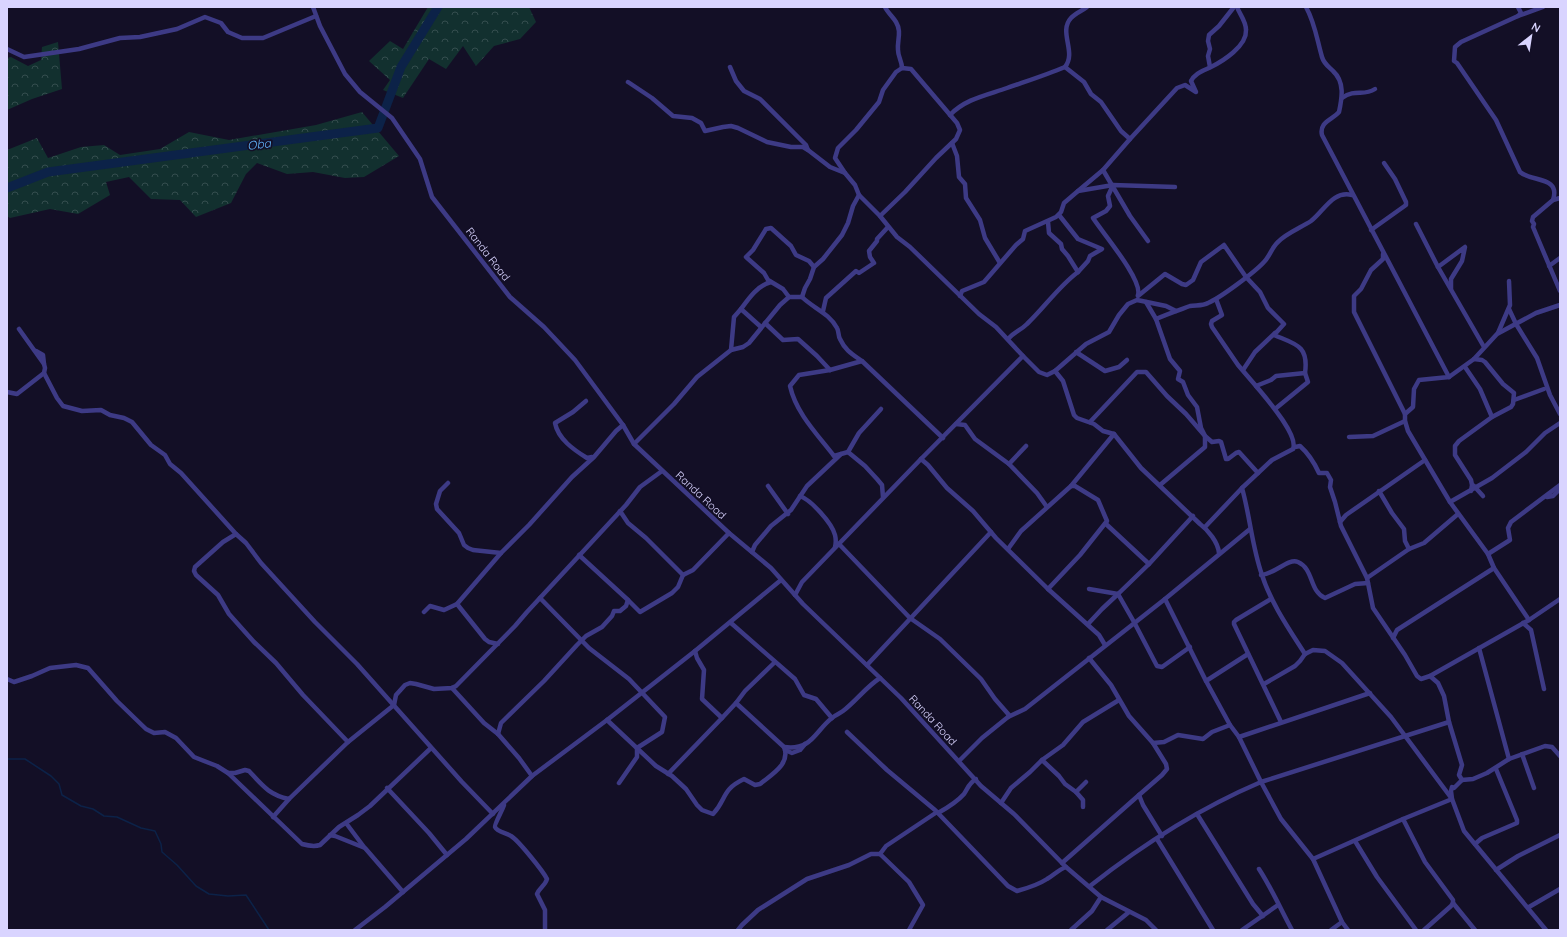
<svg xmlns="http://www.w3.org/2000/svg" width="1567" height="937" font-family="Quicksand,sans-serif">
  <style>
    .forest { fill: url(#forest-crowns) }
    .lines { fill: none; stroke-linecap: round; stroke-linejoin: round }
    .stream { stroke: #0c2248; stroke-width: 1.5 }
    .river { stroke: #0c2248; stroke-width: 9 }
    .minor { stroke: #3d3a85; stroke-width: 4.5 }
    .labels { text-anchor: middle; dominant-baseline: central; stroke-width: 3.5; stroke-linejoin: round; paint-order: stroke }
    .street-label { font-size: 11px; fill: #d9d4ff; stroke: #130f26 }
    .water-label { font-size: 12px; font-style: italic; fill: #62b6ff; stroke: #130f26 }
  </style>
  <defs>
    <pattern id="forest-crowns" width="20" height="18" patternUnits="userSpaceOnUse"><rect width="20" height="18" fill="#12302f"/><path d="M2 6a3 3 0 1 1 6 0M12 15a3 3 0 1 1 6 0" fill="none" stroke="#344d4e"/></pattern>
  </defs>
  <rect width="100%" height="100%" fill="#130f26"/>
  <g class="forest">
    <polygon points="428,7 529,7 536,22 520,39 494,46 476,66 463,46 446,69 429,59 403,98 383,90 390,80 369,61 390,41 403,49"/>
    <polygon points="58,42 62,89 32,99 7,110 7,58 11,57 28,66 41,60 42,47"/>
    <polygon points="362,112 399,156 364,177 345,178 313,172 287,174 257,163 246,174 231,203 196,217 180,200 151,199 129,177 106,182 110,195 78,214 50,209 10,218 7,216 7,150 37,138 48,158 81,147 104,145 120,155 160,149 189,132 229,140 316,125"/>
  </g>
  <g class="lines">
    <polyline class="stream" points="7,759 25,759 51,776 59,784 62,795 81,806 93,809 104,816 117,817 141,828 155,831 161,844 162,852 177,865 196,886 209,894 228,896 246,895 269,930"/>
    <polyline class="river" points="7,188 48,172 378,128 401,67 438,7"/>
    <g class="minor">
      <polyline points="313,7 320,26 345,74 360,92 392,118 420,159 432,197 510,297 544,327 575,360 623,425 634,444 729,533 771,568 803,604 901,698 981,786 1014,814 1066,867 1101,897 1146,920 1156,930"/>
      <path d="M885,7C888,13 893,17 896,22C902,32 897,40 898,50C898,57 902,61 902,68"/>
      <path d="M1306,7C1315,23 1317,40 1322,57C1324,64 1329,67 1333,71C1345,82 1342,98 1339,112C1332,120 1319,122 1322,135L1449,377L1419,380L1414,389L1413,407L1405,414V421L1408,431L1450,502L1488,554L1494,568L1529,620L1430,676L1438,683L1444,696L1449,722L1462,765L1459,775L1462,780L1454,788L1452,787L1451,791L1452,799L1403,819L1313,859"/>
      <path d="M1543,7L1518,16L1461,42L1455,47L1454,61L1457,63L1496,120L1520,172C1531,182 1561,176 1553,200"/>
      <polyline points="1518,16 1521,13 1518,7"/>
      <polyline points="7,49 24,57 79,49 120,38 140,37 177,29 205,17 221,23 228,32 242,38 263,38 316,16"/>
      <polyline points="730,67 736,81 744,91 760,99 806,145 808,150"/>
      <polyline points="1210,67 1208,56 1210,49 1208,41 1209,35 1219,26 1234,7"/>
      <polyline points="628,82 652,98 673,116 692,118 701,123 705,131 723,127 731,126 738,128 767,142 791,147 803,147 808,150 830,167 845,173 855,185 859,195 880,216 897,237 910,247 979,314 996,327 1023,356 1039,372 1047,375 1055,371 1086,344 1109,332 1119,315 1128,304 1137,300 1142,301 1166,306 1176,311"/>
      <path d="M1342,98C1356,88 1363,97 1375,89"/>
      <path d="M950,115C965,99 987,95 1007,88C1027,81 1046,75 1065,67"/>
      <path d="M1130,139L1177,88L1185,85L1196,92L1191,81C1195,73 1203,71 1211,67C1223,61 1247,46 1246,30C1246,21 1240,15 1237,7"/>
      <polyline points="952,143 957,156 959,177 965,184 966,198 980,220 985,238 1000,263"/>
      <polyline points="1103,170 1130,216 1148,241"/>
      <polyline points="845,173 835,158 838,148 856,130 879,102 883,90 896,72 902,68 911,69 957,123 960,130 956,139 936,158 905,192 880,216"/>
      <path d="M1113,185L1108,196L1110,206L1106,211L1093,218C1102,232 1143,280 1138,295"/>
      <path d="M1078,191L1103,170L1130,139L1121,131L1101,102L1091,94L1084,82L1065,67C1077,52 1058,32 1071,18C1075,13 1082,11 1087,7"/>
      <polyline points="1560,198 1553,200 1533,217 1532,221 1534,224 1533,227 1560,291"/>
      <polyline points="1059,215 1078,239 1102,249 1090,256 1088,261 1078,272"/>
      <polyline points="1416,224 1438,267 1484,347"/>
      <polyline points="1371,230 1406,205 1406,202 1395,179 1384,163"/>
      <polyline points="1383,254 1383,259 1371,270 1361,289 1354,296 1354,312 1405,414"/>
      <polyline points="1549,266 1560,258"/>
      <path d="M814,267L809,261L796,255L791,246L771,228L766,229L753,250L746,257L764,273L768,280L783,289L789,297H802C813,308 829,313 837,328C839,331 838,336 840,339C845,350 852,354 862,361L943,438"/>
      <polyline points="1438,267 1465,247 1462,261 1451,279 1451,289"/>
      <polyline points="960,296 962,291 984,282 1016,245 1023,239 1025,231 1056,217 1061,212 1064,203 1078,191 1113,185 1175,187"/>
      <path d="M1138,296L1165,274L1182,284L1186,285L1193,280L1201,262L1224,245L1246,277L1260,292L1268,308L1284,324L1274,335C1295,344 1309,345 1305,373L1276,376L1271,380L1256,386C1265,397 1299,435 1293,449L1272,460L1242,488C1250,516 1252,547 1262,575C1271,603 1289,629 1305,654"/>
      <polyline points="802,297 805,288 810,279 814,267 823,259 842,235 848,223 853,206 859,195"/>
      <polyline points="1216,299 1222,315 1212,321 1211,324 1212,327 1238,365 1256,386"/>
      <polyline points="1146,302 1156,319 1170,359 1180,371 1178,379 1183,382 1188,395 1197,407 1201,428 1205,436 1212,442 1219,441 1221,442 1226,459 1228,459 1236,453 1239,452 1258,473"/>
      <path d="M741,309C749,298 757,286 771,282"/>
      <polyline points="1509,309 1516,324 1537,358 1550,395 1560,414"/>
      <polyline points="823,311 826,298 856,271 859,273 874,263 870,257 869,251 877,241 877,239 888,227"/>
      <path d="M1156,319C1167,314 1179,310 1190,306C1196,305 1203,306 1208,303C1220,298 1255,272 1264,262C1270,256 1272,247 1278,242C1285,234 1302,227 1311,221C1324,211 1333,190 1352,195"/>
      <polyline points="765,323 783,340 798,339 817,356 830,370"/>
      <polyline points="19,329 44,364 45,368 44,373 57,398 63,406 82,411 101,410 110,415 124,418 132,422 151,445 165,455 170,464 181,473 236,534"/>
      <polyline points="1498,333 1510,305 1509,281"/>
      <path d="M1008,339C1015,331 1020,331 1027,324C1045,307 1058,287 1078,272L1068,256L1062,249L1061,244L1049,233L1048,222"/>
      <polyline points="731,350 734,317 741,309 761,327"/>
      <polyline points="36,351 43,355 44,364"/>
      <polyline points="1076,352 1105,371 1119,367 1127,360"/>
      <polyline points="1465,367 1480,389 1492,417"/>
      <polyline points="1243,370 1255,352 1275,333"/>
      <path d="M1055,371L1063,381L1074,415L1077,418L1094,424L1103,431L1114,434L1141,468L1200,524C1208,530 1218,542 1219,553"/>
      <polyline points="1449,377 1474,359 1497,334 1536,313 1560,305"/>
      <polyline points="7,392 17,394 44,373"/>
      <polyline points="1514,400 1544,389"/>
      <path d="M586,401L573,412L555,423C558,439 574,450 587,458L592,457"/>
      <polyline points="1275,409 1308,382 1305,373"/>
      <polyline points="1090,422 1137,372 1146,372 1167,396 1186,414 1205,436 1205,447 1160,485"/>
      <polyline points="956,424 965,425 975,439 1009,464 1026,446"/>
      <polyline points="1349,437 1373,436 1405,421"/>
      <polyline points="634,444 674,404 697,377 731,350 743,347 749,343 780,305 789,297"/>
      <path d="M1295,447L1300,446C1309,454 1314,462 1319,473H1327L1331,480L1330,487L1335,502L1341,526L1367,578L1373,608L1405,655L1417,676L1421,679L1430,676"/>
      <polyline points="848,452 859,433 881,409"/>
      <path d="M841,454L834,456C817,434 796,413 790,386L799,375L830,370L862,361"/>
      <polyline points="921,459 928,465 947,488 973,511 996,538 1048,589 1099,635 1105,645"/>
      <polyline points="1009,464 1037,493 1047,507"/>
      <polyline points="448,483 440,491 436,504 437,509 459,533 464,545 468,548 473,550 501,553"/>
      <polyline points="768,486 788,514"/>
      <polyline points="1474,486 1483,496"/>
      <polyline points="1379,491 1392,513 1404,529 1405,541 1409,549"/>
      <polyline points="1471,491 1472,485 1471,480 1455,455 1455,446 1459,441 1492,417 1511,407 1513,404 1514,393 1503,384 1485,362 1482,360 1474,359"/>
      <path d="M800,496C811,500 832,523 835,535C836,539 836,543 835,547"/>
      <polyline points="1547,497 1553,496 1560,489"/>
      <polyline points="1450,502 1492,478 1526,452 1545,433 1560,423"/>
      <polyline points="620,511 628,523 646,538 683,575 693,570 729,533"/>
      <polyline points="1340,522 1346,515 1425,460"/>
      <polyline points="1106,524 1149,564"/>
      <polyline points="1205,527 1242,488"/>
      <polyline points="839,544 910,618 940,639 981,679 995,699 1009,715 1008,717"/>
      <polyline points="1008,549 1021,531 1071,486 1114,434"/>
      <polyline points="752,552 755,545 771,526 791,510 807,486 841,454 848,452 865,466 877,479 882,485 883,497"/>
      <polyline points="1488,554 1510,540 1508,528 1511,522 1560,485"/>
      <polyline points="579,555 628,600"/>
      <path d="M1261,575C1275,574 1288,558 1298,562C1314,569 1309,591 1325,598L1355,584L1368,583"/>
      <polyline points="1367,578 1409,549 1424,543 1458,514"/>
      <polyline points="1048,589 1080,555 1107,521 1098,500 1075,486 1071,486"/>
      <polyline points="1089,589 1118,594 1149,564 1193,516"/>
      <polyline points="795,595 802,582 921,459 1023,356"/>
      <polyline points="540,598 589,648 629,679 665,717 662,732 637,748 637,757 619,783"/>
      <polyline points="1165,599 1206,681 1230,725 1239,737 1261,782 1449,722"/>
      <polyline points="1271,599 1236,620 1234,622 1234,624 1281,722"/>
      <polyline points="457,604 485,639 489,642 498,644"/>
      <polyline points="424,612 430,606 444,610 457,604 501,553 529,525 572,477 594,457 616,431 623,425"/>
      <polyline points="1529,620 1560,599"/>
      <polyline points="731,623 795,679 804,695 816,699 832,718"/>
      <polyline points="1523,623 1531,630 1544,689"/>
      <polyline points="1088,624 1102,609 1118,594 1134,622 1157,666 1162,667 1190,647"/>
      <polyline points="1393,638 1397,630 1494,568"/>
      <polyline points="1479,648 1509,759"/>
      <polyline points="695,651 697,658 704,670 702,699 722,718 736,703 784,747"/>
      <polyline points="1089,658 1111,685 1129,716 1153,743 1166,764 1167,769 1162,775 1139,795"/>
      <polyline points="867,665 991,532"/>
      <path d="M7,679L14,682L32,676L50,668L76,665L88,668L117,701L146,729L154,733L165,732L176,738L194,757L217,766L228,773H235L245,770L249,771C262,785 269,795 289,799L348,742L303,695L276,663L254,642L229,614L218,595L196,575L194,571L195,567L223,542L236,534L246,543L261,563L315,622L357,664L462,782L493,814"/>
      <polyline points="1206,681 1248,654"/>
      <polyline points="1264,684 1295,666 1300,661 1305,654 1313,650 1325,651 1342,663 1391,717 1452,799 1464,831 1546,930"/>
      <polyline points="452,688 484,723 498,734 519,758 532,776"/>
      <polyline points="736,703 745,691 775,662"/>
      <path d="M607,720L656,766L672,776L686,789L697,805L702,810L713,814C727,799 721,790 744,779L755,785L760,784C771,775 791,764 784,747C812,751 815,731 832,718C835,715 839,714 843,711C856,701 866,687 880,678"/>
      <path d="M847,732L887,770L935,810L1008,886L1017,891C1028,888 1038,885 1047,879C1054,875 1058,870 1066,867"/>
      <polyline points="498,734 501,723 544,681 577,645 586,636 602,627 612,616 614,611 620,611 626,606 628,600 640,612 672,593 678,587 683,575"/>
      <polyline points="1239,737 1370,693"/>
      <polyline points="348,742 394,705 396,695 405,685 410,683 416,684 434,689 452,688 456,686 515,626 527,612 626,505 640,487 662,471"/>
      <polyline points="1153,743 1164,742 1178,735 1203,739 1212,732 1230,725"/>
      <polyline points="785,750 792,753 800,750 805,744"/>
      <polyline points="1522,754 1534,788"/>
      <polyline points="1042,760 1059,776 1065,784 1076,792 1086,782"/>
      <polyline points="959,761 982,738 1008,717 1025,709 1165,599 1250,529"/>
      <path d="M228,773L302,844C309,846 314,847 320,845L339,827L358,815L370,806L431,748"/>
      <polyline points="668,774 722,718"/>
      <polyline points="1462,780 1473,779 1487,773 1509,759 1545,746 1552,747 1560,756"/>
      <polyline points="387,788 429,833 447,855"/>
      <polyline points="1076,792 1083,800 1083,807"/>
      <polyline points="1001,803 1011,788 1030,772 1042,760 1063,745 1083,722 1119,700"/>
      <path d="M504,805C503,809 494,825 495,827C497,832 507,833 511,836C518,840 543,871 547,879C545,886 539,888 537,894L545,910V930"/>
      <path d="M938,813C947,808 957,802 964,794C968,788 969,783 976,779"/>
      <polyline points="1197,814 1253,904 1263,916"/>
      <polyline points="273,817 289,799"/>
      <polyline points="1403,819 1425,862 1453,900 1453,903 1451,906 1424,930"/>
      <polyline points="346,823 364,847"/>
      <polyline points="330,835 335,836 365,848 403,892"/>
      <polyline points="1157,839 1213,930"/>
      <polyline points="1355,841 1377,877 1416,930"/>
      <polyline points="1475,844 1482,838 1517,823 1517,820 1496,769"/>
      <polyline points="880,854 909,882 923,905 909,930"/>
      <polyline points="1062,863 1139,795 1143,805 1162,836"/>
      <path d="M1259,869C1272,889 1281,910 1292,930"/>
      <polyline points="1496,870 1518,856 1560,835"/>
      <path d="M1090,886C1142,845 1200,808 1261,782L1281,819L1313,859L1342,922L1348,930"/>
      <polyline points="1453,903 1475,930"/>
      <polyline points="1529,907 1560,889"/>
      <polyline points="355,930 385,907 466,839 532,776 607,720 695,651 781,580"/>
      <polyline points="738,930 742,925 758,910 807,879 849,865 871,854 880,854 886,846 937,812"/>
      <polyline points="1071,930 1092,911 1101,897"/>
      <polyline points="1107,930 1129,912"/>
      <polyline points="1242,930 1278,905"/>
      <polyline points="1331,930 1342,922"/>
    </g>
  </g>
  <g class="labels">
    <g class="street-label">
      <text transform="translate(488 254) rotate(52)">Randa Road</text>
      <text transform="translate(701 495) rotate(43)">Randa Road</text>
      <text transform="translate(933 720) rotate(47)">Randa Road</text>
    </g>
    <g class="water-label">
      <text transform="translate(259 144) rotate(-7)">Oba</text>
    </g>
  </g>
  <rect width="1567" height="937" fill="none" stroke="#d9d4ff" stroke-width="16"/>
  <g transform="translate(1531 36) rotate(30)" stroke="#130f26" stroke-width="3" paint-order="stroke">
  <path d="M0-3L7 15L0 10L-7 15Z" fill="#d9d4ff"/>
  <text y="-6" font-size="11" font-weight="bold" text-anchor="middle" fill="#d9d4ff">N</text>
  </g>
</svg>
